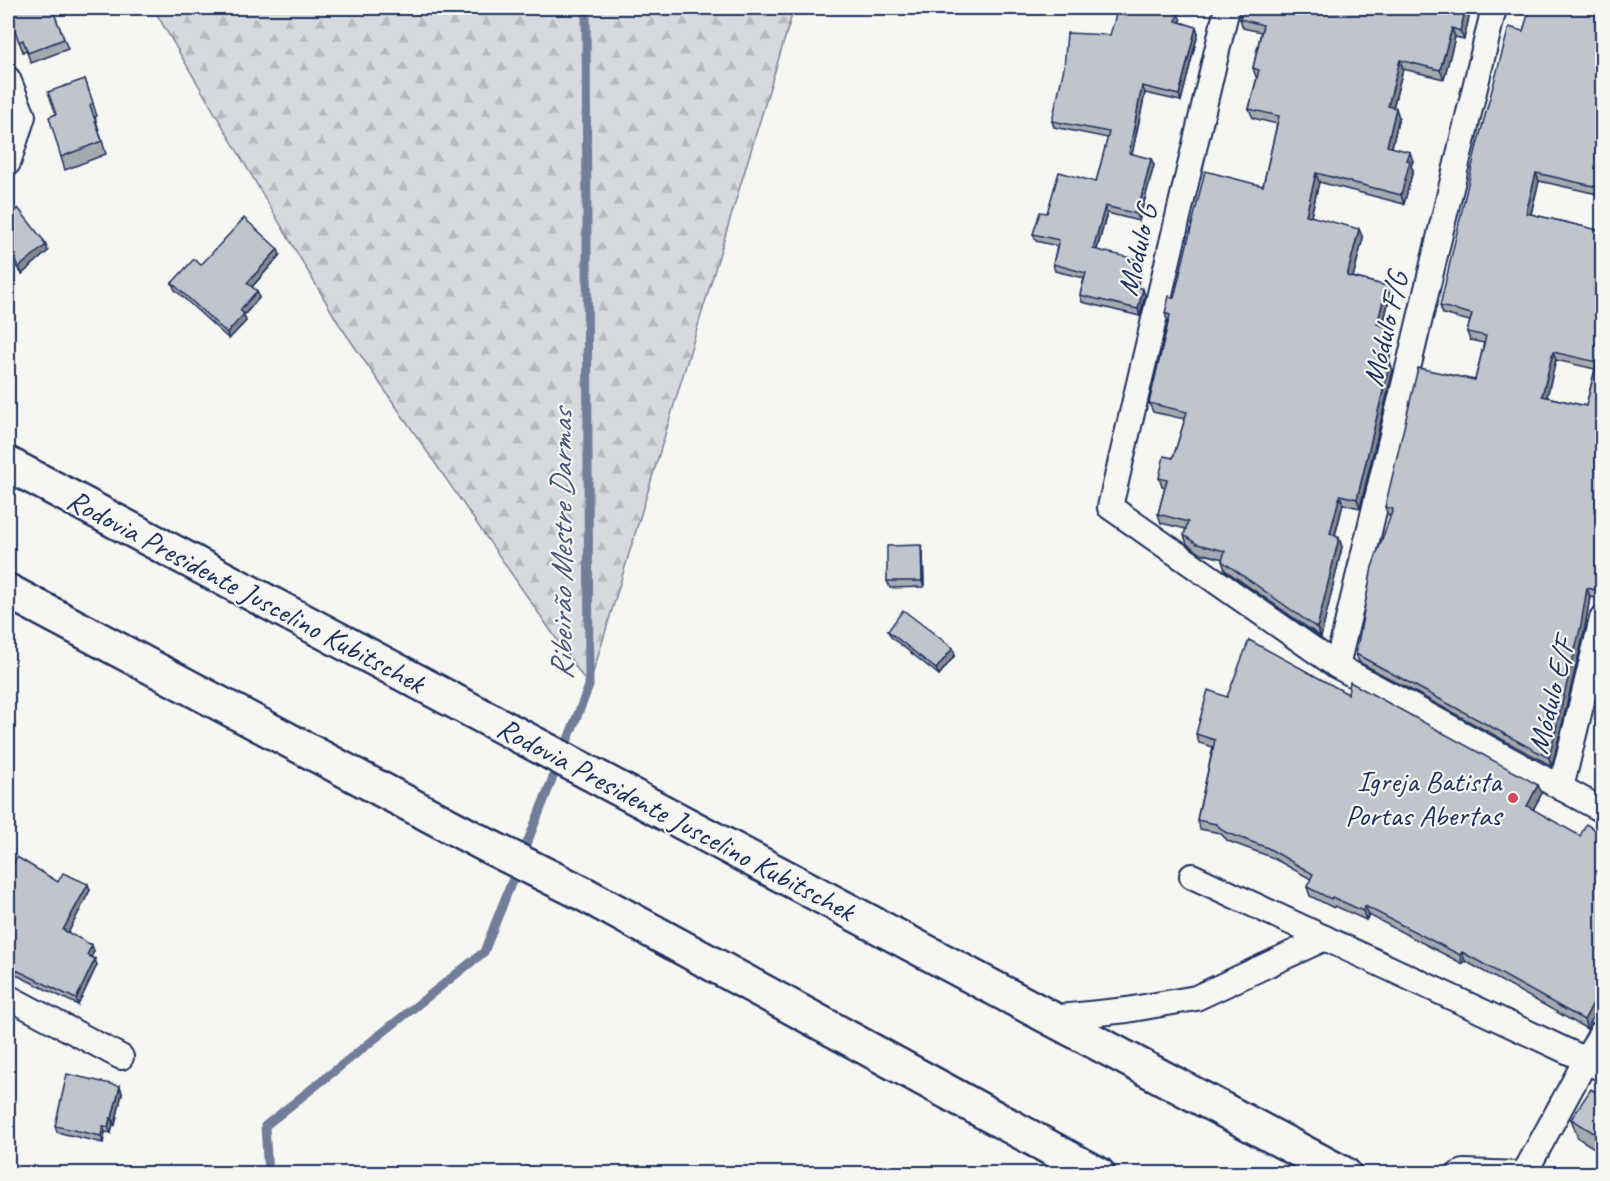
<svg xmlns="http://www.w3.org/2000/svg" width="1610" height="1181" font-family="Caveat,sans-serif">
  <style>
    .forest { fill: url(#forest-firs); stroke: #78849e; stroke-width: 1.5 }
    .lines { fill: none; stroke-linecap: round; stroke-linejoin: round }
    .stream { stroke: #717e99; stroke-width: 9 }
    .street-casing { stroke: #1b2f5e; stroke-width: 28 }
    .highway-casing { stroke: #1b2f5e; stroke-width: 38 }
    .street { stroke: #f6f6f2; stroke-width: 24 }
    .highway { stroke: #f6f6f2; stroke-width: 33 }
    .wall { fill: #a5a9b0; stroke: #1b2f5e; stroke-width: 1.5; fill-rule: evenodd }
    .shaded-wall { fill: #868990; stroke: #1b2f5e; stroke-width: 1.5 }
    .building { fill: #c0c4cd; stroke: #1b2f5e; stroke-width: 1.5; fill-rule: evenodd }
    .poi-dot { fill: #d1495b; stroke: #f6f6f2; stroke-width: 2 }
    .labels { text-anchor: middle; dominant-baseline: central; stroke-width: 4.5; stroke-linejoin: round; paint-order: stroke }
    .street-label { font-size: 30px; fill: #1b2f5e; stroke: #f6f6f2 }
    .poi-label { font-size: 30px; fill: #1b2f5e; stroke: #f6f6f2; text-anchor: end }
    .water-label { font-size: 32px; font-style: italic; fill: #46567b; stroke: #f6f6f2 }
  </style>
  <defs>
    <pattern id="forest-firs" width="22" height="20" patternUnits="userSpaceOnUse" patternTransform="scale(1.5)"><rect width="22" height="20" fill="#d6d9dd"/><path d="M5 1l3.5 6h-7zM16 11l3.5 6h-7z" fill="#b7bbc0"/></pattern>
  </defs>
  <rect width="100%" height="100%" fill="#f6f6f2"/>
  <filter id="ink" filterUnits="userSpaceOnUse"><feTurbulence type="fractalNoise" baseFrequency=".0167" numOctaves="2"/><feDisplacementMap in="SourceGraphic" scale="12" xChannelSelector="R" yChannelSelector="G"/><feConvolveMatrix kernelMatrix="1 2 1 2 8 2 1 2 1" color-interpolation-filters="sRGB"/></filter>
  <g filter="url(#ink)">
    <polygon class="forest" points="153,8 794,8 589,686 339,324"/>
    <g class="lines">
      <polyline class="stream" points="268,1174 265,1126 484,952 589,686 586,8"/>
      <g class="street-casing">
        <g id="street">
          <polyline points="1227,8 1110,507 1337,666 1602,810"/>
          <polyline points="8,79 23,116 8,163"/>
          <polyline points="1337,666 1494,8"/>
          <polyline points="1561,788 1602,619"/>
          <polyline points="1192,876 1586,1060 1602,1069"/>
          <polyline points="8,997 121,1057"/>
          <polyline points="1051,1018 1127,1010 1196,998 1325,938"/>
          <polyline points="1459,1174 1464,1172 1520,1174"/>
          <polyline points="1524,1174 1586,1060 1602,1032"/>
        </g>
      </g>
      <g class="highway-casing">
        <g id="highway">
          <polyline points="8,464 1344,1174"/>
          <polyline points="8,591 484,844 584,894 1098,1174"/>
        </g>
      </g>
      <use href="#street" class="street"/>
      <use href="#highway" class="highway"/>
    </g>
    <g class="wall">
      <polygon points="8,8 52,8 68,49 31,63 26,50 23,52 12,22 8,13"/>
      <path d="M1602,8V195L1539,181L1531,214L1602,231L1599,598L1590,597L1584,633L1552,766L1359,662L1356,654L1391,516L1388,515L1385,507L1475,380L1484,343L1470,340L1467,332L1470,321L1443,314L1440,306ZM1556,360L1595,369L1586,406L1547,397Z"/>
      <polygon points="1179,16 1180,22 1196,27 1198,33 1181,101 1145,93 1132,154 1151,159 1154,165 1139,221 1107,213 1097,250 1142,267 1137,286 1145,295 1140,316 1082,302 1080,295 1084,278 1055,271 1053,264 1057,246 1036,241 1033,234 1047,213 1096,182 1108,138 1054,127 1052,121 1110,35"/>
      <polygon points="1469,17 1464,39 1455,37 1444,79 1403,69 1393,108 1399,117 1392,147 1413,161 1411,166 1413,170 1404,204 1319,182 1311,216 1363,238 1353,277 1387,286 1390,295 1383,326 1391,328 1394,337 1389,361 1393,370 1360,508 1343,504 1335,536 1339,538 1342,547 1321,637 1225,570 1222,561 1223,559 1200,553 1187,544 1184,535 1186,529 1161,523 1158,514 1165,487 1162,486 1159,478 1173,458 1185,419 1153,412 1149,403 1168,323 1165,313 1174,298 1263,186 1277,124 1253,118 1249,109 1257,77 1256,77 1253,68 1261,32 1243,28 1240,19"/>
      <polygon points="85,79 97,116 95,117 106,154 65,170 61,157 56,114"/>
      <polygon points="8,216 44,241 48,251 22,274 8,256"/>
      <polygon points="280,255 252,287 257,291 259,298 244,315 246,321 229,339 175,290 172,283 201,265"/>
      <polygon points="923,552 924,587 890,588 887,581"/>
      <polygon points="888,631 953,648 955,655 939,675 891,637"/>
      <polygon points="1348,694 1542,793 1533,810 1587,1029 1465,961 1463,964 1369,915 1366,920 1335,906 1334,908 1310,896 1307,887 1311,879 1271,857 1228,841 1220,833 1200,829 1197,820 1213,747 1199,743 1196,734 1227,697"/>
      <polygon points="1602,748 1602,787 1599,778 1600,774 1597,768"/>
      <polygon points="8,865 58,882 90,890 68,933 94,951 91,957 97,965 78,1005 8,971"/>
      <polygon points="120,1086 122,1093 115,1125 113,1124 111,1133 105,1132 103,1143 57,1132 55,1126"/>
      <polygon points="1602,1096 1602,1153 1578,1138 1571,1119"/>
    </g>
    <g class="shaded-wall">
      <polygon points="1178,8 1182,8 1179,16 1181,20 1179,27 1176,21 1176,13"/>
      <polygon points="1466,8 1469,17 1464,39 1460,31"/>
      <polygon points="1196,27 1198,33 1181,101 1179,95"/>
      <polygon points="1452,28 1455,37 1444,79 1440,70"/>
      <polygon points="1400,60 1403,69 1391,115 1388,106"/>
      <polygon points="1142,86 1145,93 1131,159 1129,153"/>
      <polygon points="1396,108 1399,117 1390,155 1387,146"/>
      <polygon points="1410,152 1413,161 1411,166 1413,170 1404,204 1401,195 1407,160"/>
      <polygon points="1151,159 1154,165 1139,221 1137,214"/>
      <polygon points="1316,173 1319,182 1309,224 1306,215"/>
      <polygon points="1536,173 1539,181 1529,221 1526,213"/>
      <polygon points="1105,206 1107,213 1095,255 1093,249"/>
      <polygon points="1359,229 1363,238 1351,285 1347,276"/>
      <polygon points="44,241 48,251 22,274 19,267"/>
      <polygon points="278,249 280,255 250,289 247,283"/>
      <polygon points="1140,260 1142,267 1136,292 1134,285"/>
      <polygon points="1387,286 1390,295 1381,333 1377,324"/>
      <polygon points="1143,289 1145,295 1140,316 1138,309"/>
      <polygon points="257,291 259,298 244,315 246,321 229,339 227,333 240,310"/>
      <polygon points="1391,328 1394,337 1387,369 1384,360"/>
      <polygon points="1553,352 1556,360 1545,404 1542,396"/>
      <polygon points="1390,362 1393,370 1360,508 1357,499"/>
      <polygon points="1340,495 1343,504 1333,542 1330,533"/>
      <polygon points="1339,538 1342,547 1321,637 1317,628"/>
      <polygon points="921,545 923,552 924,587 922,581"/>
      <polygon points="1602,565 1602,585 1599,598 1596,590"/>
      <polygon points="1587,588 1590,597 1584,633 1552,766 1549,758"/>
      <polygon points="953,648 955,655 939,675 936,669"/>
      <polygon points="1538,785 1542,793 1530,815 1527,806"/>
      <polygon points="88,884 90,890 66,937 63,930"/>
      <polygon points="1365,906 1369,915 1366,920 1363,911"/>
      <polygon points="92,945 94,951 89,962 87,955"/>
      <polygon points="1462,952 1465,961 1463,964 1460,955"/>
      <polygon points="95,959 97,965 78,1005 76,999"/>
      <polygon points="1602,986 1602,1000 1587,1029 1584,1020"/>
      <polygon points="120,1086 122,1093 115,1125 112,1118"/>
      <polygon points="110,1118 113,1124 111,1133 108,1127"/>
      <polygon points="103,1126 105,1132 103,1143 101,1136"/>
    </g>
    <g class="building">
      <polygon points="8,8 52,8 64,39 28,53 23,40 19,42 8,10"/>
      <polygon points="1118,8 1178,8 1176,13 1178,14 1176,21 1196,27 1179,95 1142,86 1129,153 1151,159 1137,214 1105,206 1093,249 1140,260 1134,285 1143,289 1138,309 1080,295 1086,273 1053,264 1059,240 1033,234 1040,212 1047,213 1059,172 1096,182 1109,132 1052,121 1064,68 1067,33 1110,35"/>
      <polygon points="1243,8 1466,8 1460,31 1452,28 1440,70 1400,60 1388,106 1396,108 1387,146 1410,152 1407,160 1410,161 1401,195 1316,173 1306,215 1359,229 1347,276 1387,286 1377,324 1391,328 1384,360 1390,362 1357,499 1340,495 1330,533 1339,538 1317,628 1222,561 1225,551 1197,544 1184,535 1188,522 1158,514 1167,480 1159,478 1164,456 1173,458 1187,412 1149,403 1170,315 1165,313 1169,296 1174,298 1205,171 1263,186 1279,116 1249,109 1259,70 1253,68 1263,25 1240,19"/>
      <path d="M1530,8H1602V188L1536,173L1526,213L1602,231V565L1596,590L1587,588L1581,625L1549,758L1356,654L1372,567L1393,509L1385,507L1418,368L1475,380L1486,336L1467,332L1472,314L1440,306L1476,149L1509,27L1523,31ZM1553,352L1597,362L1586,406L1542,396Z"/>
      <polygon points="85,79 93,103 90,105 102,141 61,157 49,117 56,114 48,92"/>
      <polygon points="18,208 44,241 43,242 46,245 19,267 8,252 8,216"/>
      <polygon points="244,218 278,249 247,283 257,291 240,310 244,314 227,333 172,283 194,259 201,265"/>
      <polygon points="921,545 922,581 887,581 887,546"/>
      <polygon points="903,610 953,648 936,669 888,631"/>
      <polygon points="1249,640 1348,694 1350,682 1538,785 1527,806 1580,836 1586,824 1602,834 1602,986 1584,1020 1462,952 1460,955 1365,906 1363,911 1332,897 1331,899 1307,887 1313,874 1268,848 1225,832 1216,824 1197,820 1215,740 1196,734 1200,719 1208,690 1227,697"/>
      <polygon points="1602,748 1602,780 1599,778 1601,768 1597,768"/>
      <polygon points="17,857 58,882 63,873 88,884 63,930 92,945 87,955 95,959 76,999 8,966 8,865 12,866"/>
      <polygon points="67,1074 120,1086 112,1118 110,1118 108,1127 103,1126 101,1136 55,1126"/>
      <polygon points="1591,1089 1602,1096 1602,1138 1571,1119"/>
    </g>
  </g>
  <circle class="poi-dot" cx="1513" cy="798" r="6"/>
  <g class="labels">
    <g class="street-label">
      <text transform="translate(1137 250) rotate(-77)">Módulo G</text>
      <text transform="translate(1385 329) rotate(-77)">Módulo F/G</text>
      <text transform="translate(246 591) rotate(28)">Rodovia Presidente Juscelino Kubitschek</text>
      <text transform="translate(1551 696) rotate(-76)">Módulo E/F</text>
      <text transform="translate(676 819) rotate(28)">Rodovia Presidente Juscelino Kubitschek</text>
    </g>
    <g class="poi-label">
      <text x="1501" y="781">Igreja Batista<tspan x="1501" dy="34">Portas Abertas</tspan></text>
    </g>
    <g class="water-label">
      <text transform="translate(561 545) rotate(-90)">Ribeirão Mestre Darmas</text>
    </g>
  </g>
  <rect width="1610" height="1181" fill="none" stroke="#f6f6f2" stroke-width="30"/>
  <rect x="15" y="15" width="1580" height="1151" fill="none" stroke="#1b2f5e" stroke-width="2" filter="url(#ink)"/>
</svg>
